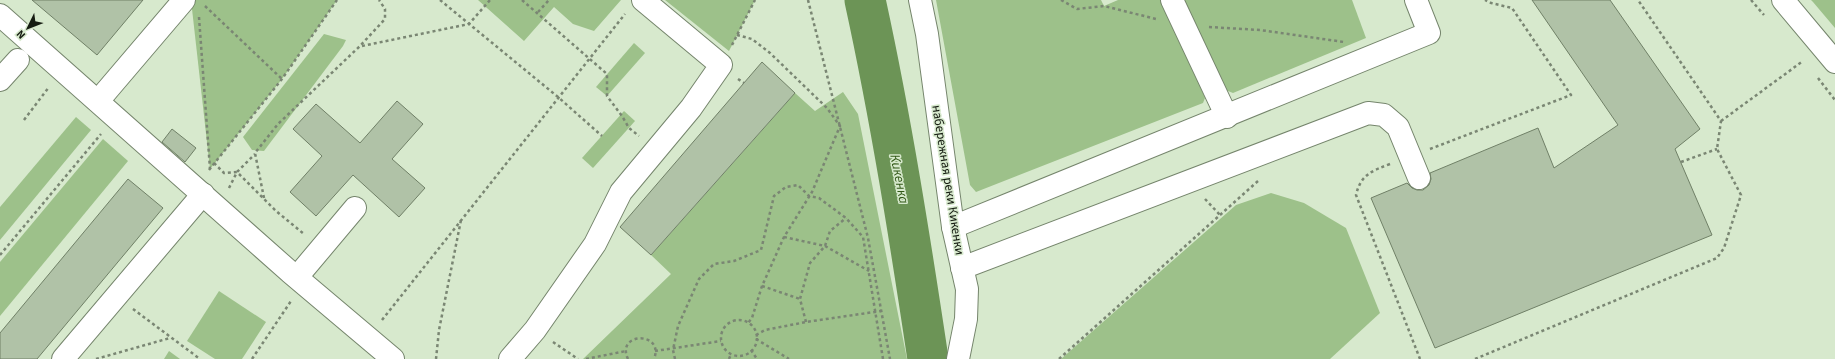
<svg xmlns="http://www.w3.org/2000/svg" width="1835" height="359" font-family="'Source Sans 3',sans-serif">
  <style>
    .green { fill: #9dc18a }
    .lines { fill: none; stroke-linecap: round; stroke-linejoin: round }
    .river { stroke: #6c9456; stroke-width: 41 }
    .building { fill: #b0c2a7; stroke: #708067 }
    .minor-casing { stroke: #75856c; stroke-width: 24 }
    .path { stroke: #7a8673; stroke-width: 2.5; stroke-dasharray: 3 3; stroke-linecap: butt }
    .minor { stroke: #fff; stroke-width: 22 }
    .labels { text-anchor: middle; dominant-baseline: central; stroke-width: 3; stroke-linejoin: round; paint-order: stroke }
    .street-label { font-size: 13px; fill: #161c12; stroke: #d7e9cd }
    .water-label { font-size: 14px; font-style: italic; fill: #315716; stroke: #d7e9cd }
  </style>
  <rect width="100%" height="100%" fill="#d7e9cd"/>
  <g class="green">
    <polygon points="191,0 337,0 282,79 210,169"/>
    <polygon points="478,0 621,0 594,31 573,24 554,7 524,41"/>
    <polygon points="665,0 755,0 729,51"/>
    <polygon points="936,0 1101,0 1104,6 1118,0 1165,0 1205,98 1203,103 976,192 970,185"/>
    <polygon points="1184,0 1352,0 1366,38 1233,93 1223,89"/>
    <polygon points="1811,0 1835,0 1835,28 1813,2"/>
    <polygon points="324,34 346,40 343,46 264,151 252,150 243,137"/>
    <polygon points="634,43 645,53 607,96 596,87"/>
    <polygon points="843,92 858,114 907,359 583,359 671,274 651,255 795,93 815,111"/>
    <polygon points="624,111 635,121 593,168 582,158"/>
    <polygon points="76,117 91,130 0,240 0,207"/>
    <polygon points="103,139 128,161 0,316 0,262"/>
    <polygon points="1271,193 1304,203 1346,228 1380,313 1330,359 1061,359 1236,205"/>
    <polygon points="219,291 266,322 242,359 215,359 187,341"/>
    <polygon points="169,351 180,359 164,359"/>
  </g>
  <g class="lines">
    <path class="river" d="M865,0C891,119 910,239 928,359"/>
  </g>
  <g class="building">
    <polygon points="32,0 143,0 97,55"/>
    <polygon points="1532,0 1610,0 1700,129 1675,149 1712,235 1435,348 1371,198 1407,183 1412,188 1417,190 1423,190 1429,185 1431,179 1430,173 1538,128 1554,168 1618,125"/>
    <polygon points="762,62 795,93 651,255 620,227"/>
    <polygon points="397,101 423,124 392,159 425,188 399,217 353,175 316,216 290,192 322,156 293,129 316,104 360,143"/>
    <polygon points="172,129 196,148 185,162 162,142"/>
    <polygon points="128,179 163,208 37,359 0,359 0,333"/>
  </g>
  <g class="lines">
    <g class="minor-casing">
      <g id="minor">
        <polyline points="920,0 927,34 953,227 967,289 966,319 958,359"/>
        <polyline points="1172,0 1227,117"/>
        <polyline points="1783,0 1835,62"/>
        <polyline points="0,15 290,272 393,359"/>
        <polyline points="0,80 18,60"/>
        <polyline points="98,101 184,0"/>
        <polyline points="953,227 1429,33 1416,0"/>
        <polyline points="962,268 1368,113 1384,115 1398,127 1419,178"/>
        <polyline points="297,277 355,208"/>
        <polyline points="63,359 203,194"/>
        <polyline points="510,359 535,330 595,244 621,192 691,108 721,65 643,0"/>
      </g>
    </g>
    <g class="path">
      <polyline points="440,0 558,97 602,136"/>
      <polyline points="522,0 607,74 607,96 622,116 629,128 639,136"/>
      <polyline points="808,0 868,238 890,359"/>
      <polyline points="1061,0 1077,9 1104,6 1156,19"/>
      <polyline points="1751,0 1764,15"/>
      <polyline points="205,6 282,79"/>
      <polyline points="538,12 549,0"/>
      <polyline points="199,17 210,169"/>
      <polyline points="1209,27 1260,30 1344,42"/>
      <polyline points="737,35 752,39 770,53 827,108 840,126 812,192 784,237 762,286 752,318 748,323"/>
      <polyline points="732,45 755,0"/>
      <polyline points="362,46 469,24 490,0"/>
      <polyline points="1818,78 1835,100"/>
      <polyline points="738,79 744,83"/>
      <polyline points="24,120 49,87"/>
      <polyline points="1721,121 1803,61"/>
      <polyline points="1430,149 1571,95 1512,8 1491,3 1485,0"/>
      <polyline points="1681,162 1717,149"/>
      <polyline points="214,163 224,173 237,172 276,211 304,234"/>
      <path d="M1390,164C1372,171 1361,174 1356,195L1420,359"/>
      <polyline points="209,170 282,79 337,0"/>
      <polyline points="229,188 237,172 255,154"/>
      <polyline points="264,198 255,153 278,124 360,46 385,19 385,9 379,0"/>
      <polyline points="1205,199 1220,215"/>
      <polyline points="784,237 825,246 869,271"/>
      <polyline points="0,255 101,134"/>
      <polyline points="762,286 800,299"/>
      <polyline points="133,309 200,359"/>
      <polyline points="382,320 625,14"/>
      <circle cx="739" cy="338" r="18"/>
      <polyline points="806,322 800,299 810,263 825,246 830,231 846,218"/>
      <polyline points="756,335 765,330 806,322 881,311"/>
      <polyline points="756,339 789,359"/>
      <polyline points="553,342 578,359"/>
      <polyline points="751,350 757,359"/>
      <polyline points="655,351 721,341"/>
      <polyline points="96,359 170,338"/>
      <polyline points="252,359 291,301"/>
      <polyline points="436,359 439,330 461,220"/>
      <polyline points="586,359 626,351"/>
      <path d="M628,359C615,332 665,331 654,359"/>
      <polyline points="675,359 673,350 678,326 699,279 714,264 734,261 761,250 774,196 786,187 798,185 809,196 819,198 846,218 863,237 883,359"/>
      <polyline points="729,359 731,354"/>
      <polyline points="1059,359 1258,181"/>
      <polyline points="1475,359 1717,258 1724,248 1741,195 1717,149 1721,121 1638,0"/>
    </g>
    <use href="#minor" class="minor"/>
  </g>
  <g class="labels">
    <g class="street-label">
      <text transform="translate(948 180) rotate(81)">набережная реки Кикенки</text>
    </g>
    <g class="water-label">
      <text transform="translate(899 179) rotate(79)">Кикенка</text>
    </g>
  </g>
  <g transform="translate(28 28) rotate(227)" stroke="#d7e9cd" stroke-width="3" paint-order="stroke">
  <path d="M0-3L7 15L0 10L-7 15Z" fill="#161c12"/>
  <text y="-6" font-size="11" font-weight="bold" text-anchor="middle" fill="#161c12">N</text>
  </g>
</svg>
